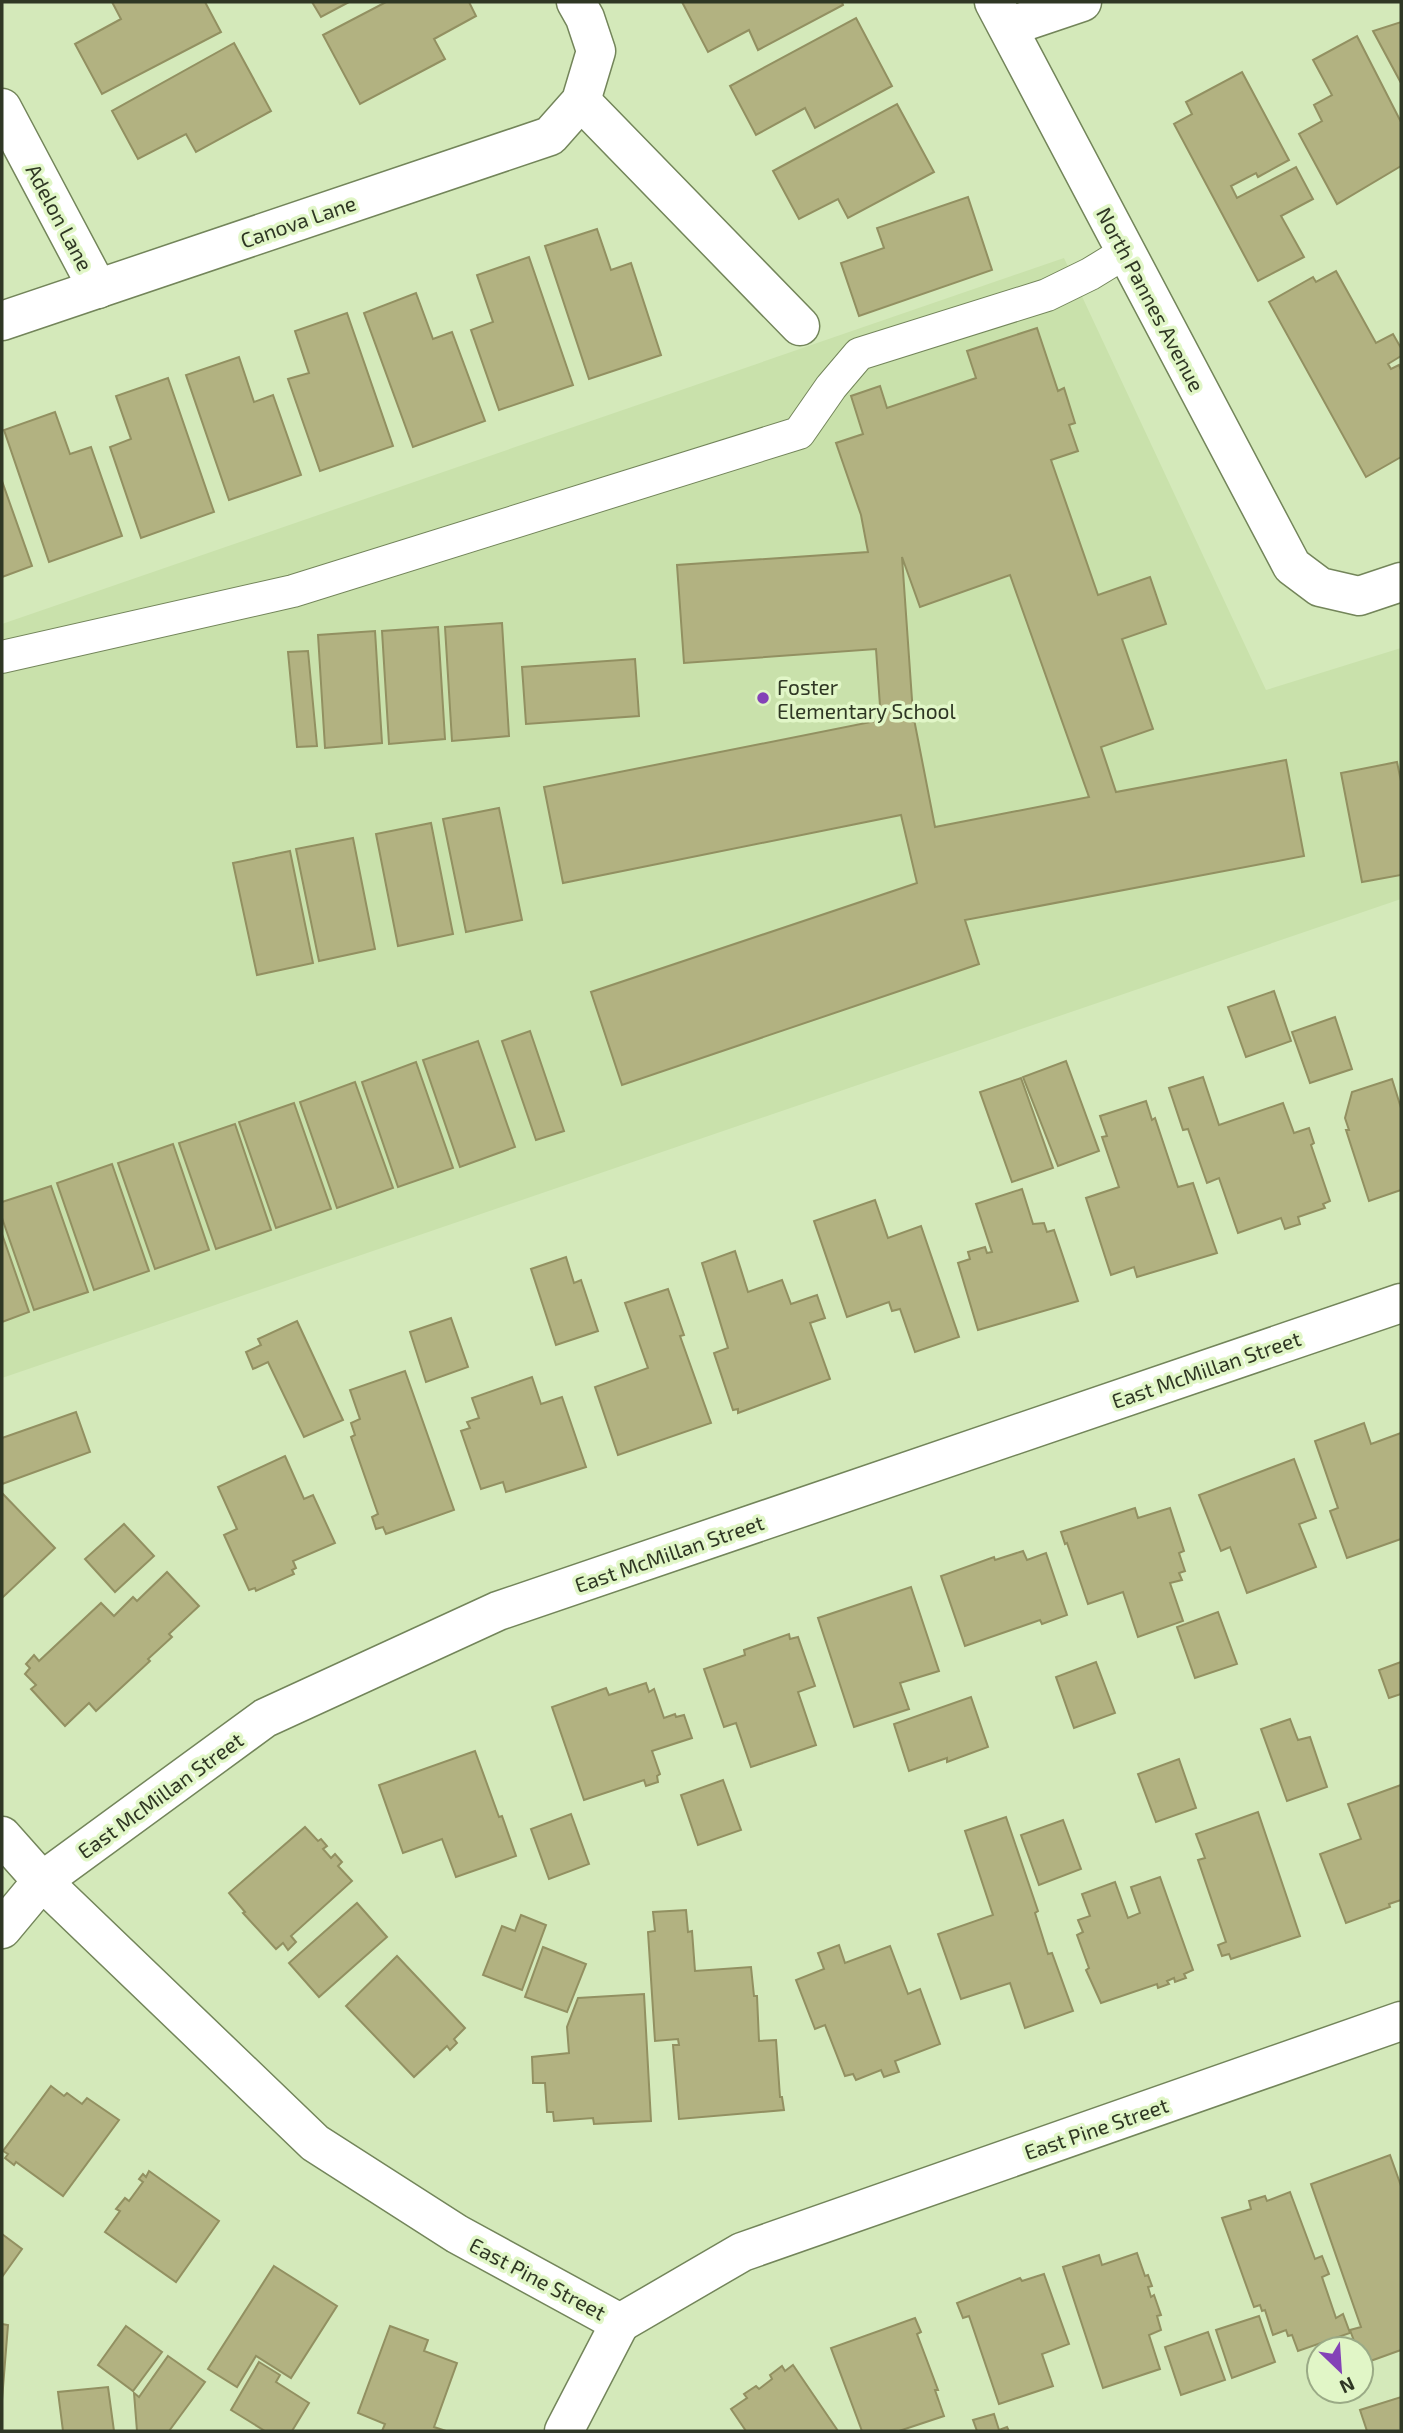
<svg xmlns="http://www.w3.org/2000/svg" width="1403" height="2433" font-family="'Exo 2',sans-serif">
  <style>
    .built { fill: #c9e1ab }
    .building { fill: #b2b281; stroke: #929061; stroke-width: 2; fill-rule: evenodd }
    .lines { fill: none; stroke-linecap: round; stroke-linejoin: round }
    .service-casing { stroke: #73855a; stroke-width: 34 }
    .minor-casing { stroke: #73855a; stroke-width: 41 }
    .service { stroke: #fff; stroke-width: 32 }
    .minor { stroke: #fff; stroke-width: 38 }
    .poi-dot { fill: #8442b7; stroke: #e1f6c7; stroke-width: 2.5 }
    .labels { text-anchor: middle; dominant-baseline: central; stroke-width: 7; stroke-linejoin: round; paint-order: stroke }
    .street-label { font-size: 21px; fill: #2f3724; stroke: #e1f6c7 }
    .poi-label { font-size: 21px; fill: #2f3724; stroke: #e1f6c7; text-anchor: start }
  </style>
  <rect width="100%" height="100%" fill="#d4e9ba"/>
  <polygon class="built" points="1064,258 1266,690 1401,648 1401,899 2,1378 2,624"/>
  <g class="building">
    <polygon points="112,2 205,2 221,32 102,94 75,44 121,19"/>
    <polygon points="312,2 349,2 321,17"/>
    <polygon points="386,2 469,2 476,16 434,39 445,59 360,104 323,35"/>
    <polygon points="682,2 842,2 843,5 758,50 749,30 708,52"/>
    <polygon points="856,18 892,86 815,128 805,108 756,135 730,86"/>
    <polygon points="1401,22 1401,83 1373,31"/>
    <polygon points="1357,36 1401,122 1401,166 1337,204 1299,134 1322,121 1314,105 1332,95 1313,60"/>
    <polygon points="234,43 271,111 196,152 186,134 138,159 112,111"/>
    <polygon points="1242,72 1289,160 1258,177 1256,173 1231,186 1237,198 1296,167 1313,199 1281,216 1304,257 1258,281 1174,124 1192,114 1186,102"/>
    <polygon points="897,104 934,172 848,218 838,199 799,219 773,171"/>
    <polygon points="968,197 992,270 859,316 841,263 884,248 877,228"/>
    <polygon points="597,229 611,270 631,263 661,355 589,379 545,246"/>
    <polygon points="529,257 573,385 499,410 471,330 493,322 477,275"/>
    <polygon points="1336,271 1376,343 1393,334 1401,348 1401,356 1388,364 1391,369 1399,365 1401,370 1401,457 1366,477 1269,302 1313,277 1316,282"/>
    <polygon points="416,293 433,339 452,332 485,421 413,447 364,313"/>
    <polygon points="347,313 393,446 320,471 288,379 309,373 295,331"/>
    <path d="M1037,328L1058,391L1064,388L1075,423L1069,425L1078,451L1051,460L1098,595L1150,577L1166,624L1122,639L1153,729L1101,747L1116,792L1286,760L1304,856L965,920L979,964L622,1085L591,992L917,883L901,815L563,883L544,787L881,720L876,649L684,663L677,565L868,552L861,515L836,443L863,434L851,396L880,386L887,408L976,378L967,351ZM902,557L920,607L1010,575L1089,797L935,827L913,714Z"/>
    <polygon points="239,357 254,402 273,395 301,475 229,500 186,375"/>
    <polygon points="168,378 214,512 141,538 110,447 131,439 116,396"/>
    <polygon points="55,412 70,454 91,447 122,536 49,562 4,430"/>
    <polygon points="2,481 32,566 2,577"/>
    <polygon points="502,623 509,736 452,741 445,627"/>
    <polygon points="438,627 445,739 389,744 382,631"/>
    <polygon points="375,631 382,743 325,748 318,635"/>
    <polygon points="308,651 317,746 297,747 288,652"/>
    <polygon points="635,659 639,716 526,724 522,667"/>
    <polygon points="1397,762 1401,781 1401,875 1362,882 1341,773"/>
    <polygon points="499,808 522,920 466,932 443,819"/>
    <polygon points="431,823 453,934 398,946 376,834"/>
    <polygon points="353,838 375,949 319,961 296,849"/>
    <polygon points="290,851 313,963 257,975 233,863"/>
    <polygon points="1274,991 1291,1041 1246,1057 1228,1007"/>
    <polygon points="1335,1017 1352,1069 1310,1083 1292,1032"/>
    <polygon points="530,1031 564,1131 536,1140 502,1041"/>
    <polygon points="478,1041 515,1147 460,1167 423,1060"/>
    <polygon points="1066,1061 1099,1151 1058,1166 1023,1077"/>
    <polygon points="416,1062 453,1168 398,1187 362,1082"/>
    <polygon points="1203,1077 1219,1125 1283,1103 1294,1133 1309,1128 1314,1143 1311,1145 1330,1201 1323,1204 1325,1208 1298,1217 1300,1224 1285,1229 1281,1218 1238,1233 1219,1178 1207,1183 1188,1129 1183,1130 1169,1088"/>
    <polygon points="1021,1078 1053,1168 1012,1182 980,1092"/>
    <polygon points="1392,1079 1401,1108 1401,1190 1369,1201 1346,1130 1349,1130 1345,1118 1352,1092"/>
    <polygon points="355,1082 393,1188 337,1208 300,1102"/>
    <polygon points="1146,1101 1152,1120 1155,1118 1178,1187 1193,1183 1217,1253 1137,1277 1134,1267 1111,1275 1086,1198 1119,1187 1102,1137 1107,1136 1100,1116"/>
    <polygon points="294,1103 331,1209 276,1228 239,1122"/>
    <polygon points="235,1124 271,1230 216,1249 179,1143"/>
    <polygon points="173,1144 209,1250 155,1269 118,1163"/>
    <polygon points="112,1164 149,1271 94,1290 57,1183"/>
    <polygon points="51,1186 88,1292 34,1310 2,1218 2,1202"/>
    <polygon points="1022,1189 1033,1224 1044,1223 1047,1232 1054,1230 1078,1301 978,1330 958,1263 970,1259 968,1252 985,1247 987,1253 992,1252 976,1204"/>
    <polygon points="875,1200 888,1238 921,1226 959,1337 915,1352 900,1309 892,1311 889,1302 847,1317 814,1221"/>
    <polygon points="2,1234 29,1312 2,1322"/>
    <polygon points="735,1251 748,1292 782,1280 791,1304 817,1295 825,1318 810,1323 830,1379 738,1413 738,1409 733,1410 714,1353 728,1348 702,1263"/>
    <polygon points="566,1257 574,1283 581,1280 598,1331 556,1345 531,1269"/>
    <polygon points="668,1289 684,1335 680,1336 711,1423 618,1455 595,1387 648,1368 625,1303"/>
    <polygon points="451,1318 468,1367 426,1382 410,1332"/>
    <polygon points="297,1321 343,1420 304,1437 268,1362 253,1369 246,1352 261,1345 258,1339"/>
    <polygon points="405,1371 454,1510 386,1534 383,1527 376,1529 372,1517 378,1514 351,1437 355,1435 351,1423 360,1419 350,1390"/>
    <polygon points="532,1377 541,1404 562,1397 586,1467 506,1492 503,1482 481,1489 461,1431 470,1428 467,1422 479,1418 472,1398"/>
    <polygon points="76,1412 90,1452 2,1484 2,1438"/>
    <polygon points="1364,1423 1371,1444 1401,1433 1401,1539 1347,1558 1330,1511 1338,1508 1315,1441"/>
    <polygon points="285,1456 304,1499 313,1495 335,1543 293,1561 296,1568 292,1570 294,1574 256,1591 255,1588 249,1590 224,1535 237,1529 218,1487"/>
    <polygon points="1294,1459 1316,1518 1299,1524 1316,1567 1247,1593 1230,1547 1221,1551 1199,1495"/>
    <polygon points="2,1493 55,1548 2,1598"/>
    <polygon points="1135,1508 1138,1518 1170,1508 1184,1551 1179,1553 1185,1571 1179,1573 1182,1580 1170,1583 1183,1621 1138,1637 1123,1592 1088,1604 1067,1543 1065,1544 1061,1532"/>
    <polygon points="124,1524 154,1556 115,1592 85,1559"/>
    <polygon points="1023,1551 1027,1560 1046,1553 1067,1615 1042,1624 1040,1620 965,1646 941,1576 994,1557 995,1560"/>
    <polygon points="167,1572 199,1606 169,1634 172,1637 148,1659 150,1661 96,1711 89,1703 65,1726 31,1689 36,1685 25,1674 30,1668 26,1664 34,1655 39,1661 101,1603 114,1616 133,1597 137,1601"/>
    <polygon points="911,1587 939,1671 900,1683 909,1709 854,1727 818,1618"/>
    <polygon points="1218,1612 1237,1664 1195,1678 1177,1627"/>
    <polygon points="789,1634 790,1639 798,1637 815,1686 798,1692 816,1745 751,1767 736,1723 724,1727 704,1669 745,1655 744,1650"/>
    <polygon points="1096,1662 1115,1713 1074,1728 1056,1677"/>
    <polygon points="1401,1662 1401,1694 1389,1698 1379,1670"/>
    <polygon points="646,1683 649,1692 654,1689 664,1718 675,1714 676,1717 684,1715 692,1738 652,1751 660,1774 657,1776 658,1782 646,1786 644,1780 584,1800 552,1707 606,1688 609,1695"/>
    <polygon points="971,1697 988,1747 947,1762 947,1758 909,1771 894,1724"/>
    <polygon points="1290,1719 1298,1740 1310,1737 1327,1787 1287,1801 1261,1729"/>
    <polygon points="475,1751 499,1817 502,1816 516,1856 456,1877 442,1839 403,1853 379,1785"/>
    <polygon points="1179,1759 1196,1808 1156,1822 1138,1774"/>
    <polygon points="723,1780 741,1830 698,1845 681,1795"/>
    <polygon points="1401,1785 1401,1900 1389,1904 1390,1907 1346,1923 1320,1854 1361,1839 1348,1804"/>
    <polygon points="1258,1812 1300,1936 1231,1959 1229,1954 1222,1956 1218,1945 1226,1942 1198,1860 1205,1858 1196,1834"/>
    <polygon points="571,1814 589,1864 549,1879 531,1829"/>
    <polygon points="1006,1817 1038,1911 1035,1913 1048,1954 1052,1953 1073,2011 1025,2028 1010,1983 961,1999 938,1934 993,1915 965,1831"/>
    <polygon points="1063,1820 1081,1869 1039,1885 1021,1835"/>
    <polygon points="305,1827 318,1841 321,1839 327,1846 323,1849 331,1858 335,1854 342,1862 338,1866 352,1881 291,1936 296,1942 288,1950 283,1943 276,1949 243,1913 245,1912 229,1893"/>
    <polygon points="1160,1877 1193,1970 1184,1974 1186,1978 1175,1982 1174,1978 1167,1981 1169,1984 1158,1988 1157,1984 1101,2003 1086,1970 1089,1968 1077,1935 1083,1932 1078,1920 1090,1916 1082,1894 1115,1882 1128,1918 1140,1913 1131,1887"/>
    <polygon points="357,1903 387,1937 319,1997 289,1963"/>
    <polygon points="686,1910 688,1932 692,1931 695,1971 751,1967 754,1996 757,1996 759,2041 776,2040 780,2097 782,2097 784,2110 679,2119 673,2045 679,2045 678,2039 655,2041 648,1932 655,1931 653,1912"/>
    <polygon points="521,1915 546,1925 522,1990 483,1975 502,1926 515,1931"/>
    <polygon points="839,1945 845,1963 890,1946 908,1994 920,1989 940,2044 895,2061 899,2072 884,2077 881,2070 856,2080 853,2074 845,2076 825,2025 815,2029 796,1980 824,1969 818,1953"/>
    <polygon points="543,1947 586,1964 567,2012 525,1997"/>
    <polygon points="397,1956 465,2028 454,2039 457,2043 450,2050 447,2046 414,2077 346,2006"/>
    <polygon points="644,1994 651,2121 594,2124 593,2118 554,2121 553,2112 547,2112 545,2083 533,2083 532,2057 569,2053 567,2027 578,1998"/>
    <polygon points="51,2086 64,2096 67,2093 82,2104 87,2098 119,2120 63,2196 16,2162 14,2165 5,2158 8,2154 3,2151"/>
    <polygon points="1390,2155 1401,2186 1401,2350 1362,2364 1361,2349 1357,2349 1350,2330 1361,2327 1311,2184"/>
    <polygon points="149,2171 219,2221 176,2282 105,2232 120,2211 116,2209 125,2198 129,2201 143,2182 139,2179 143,2174 146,2177"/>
    <polygon points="1290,2192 1315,2259 1322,2256 1329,2274 1322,2277 1336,2318 1343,2314 1350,2333 1298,2351 1292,2335 1288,2336 1286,2330 1273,2335 1265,2310 1262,2311 1260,2305 1254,2307 1222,2218 1251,2209 1249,2201 1265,2196 1267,2201"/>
    <polygon points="2,2234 22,2249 2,2277"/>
    <polygon points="1137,2253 1145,2276 1148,2275 1152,2286 1148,2287 1151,2297 1154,2295 1161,2315 1157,2316 1161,2330 1149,2335 1160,2369 1103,2388 1063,2267 1099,2255 1102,2265"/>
    <polygon points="274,2266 337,2306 291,2378 256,2356 237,2387 208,2369"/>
    <polygon points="1044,2274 1069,2344 1042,2354 1053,2386 999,2404 969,2316 963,2318 957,2303 1020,2278 1022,2281"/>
    <polygon points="1259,2316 1275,2362 1232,2378 1216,2330"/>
    <polygon points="915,2318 921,2332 917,2334 938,2390 935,2390 944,2416 899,2431 862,2431 831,2348"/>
    <polygon points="2,2324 8,2325 2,2400"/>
    <polygon points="126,2326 162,2352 133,2391 98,2365"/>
    <polygon points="390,2326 428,2340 424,2351 457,2363 434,2427 446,2431 382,2431 385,2424 358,2413"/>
    <polygon points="1208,2332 1225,2380 1181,2395 1165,2347"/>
    <polygon points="168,2356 205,2382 169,2431 137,2431 134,2393 139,2397"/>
    <polygon points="259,2362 280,2375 276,2382 309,2403 292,2431 265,2431 231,2410"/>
    <polygon points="793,2365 838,2431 746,2431 731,2409 747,2398 744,2394 756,2386 759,2389 772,2379 770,2375 782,2366 785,2371"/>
    <polygon points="108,2387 114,2431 63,2431 58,2392"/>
    <polygon points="1401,2397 1401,2431 1367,2431 1360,2410"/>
    <polygon points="994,2414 999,2430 1007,2427 1009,2431 977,2431 973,2420"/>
  </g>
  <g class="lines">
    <g class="service-casing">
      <polyline id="service" points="2,657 293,591 799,433 831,387 859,354 1047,295 1090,274 1126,252"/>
    </g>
    <g class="minor-casing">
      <g id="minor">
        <polyline points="994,2 1292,566 1320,587 1359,596 1401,582"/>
        <polyline points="1008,27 1082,2"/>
        <polyline points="581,101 800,326"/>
        <polyline points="2,108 98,289"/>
        <polyline points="2,321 550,136 581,101 596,51 585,18 576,2"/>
        <polyline points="2,1836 42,1881 265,1718 498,1611 1401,1303"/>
        <polyline points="2,1929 42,1881 315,2143 457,2234 620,2323 742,2252 1401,2021"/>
        <polyline points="564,2431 620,2323"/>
      </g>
    </g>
    <use href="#service" class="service"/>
    <use href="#minor" class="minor"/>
  </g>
  <circle class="poi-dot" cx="763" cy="698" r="7"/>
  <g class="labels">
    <g class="street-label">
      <text transform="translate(60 217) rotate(62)">Adelon Lane</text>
      <text transform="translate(298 221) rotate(-19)">Canova Lane</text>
      <text transform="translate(1151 299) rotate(62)">North Pannes Avenue</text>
      <text transform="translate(1206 1369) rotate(-19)">East McMillan Street</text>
      <text transform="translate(669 1553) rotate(-19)">East McMillan Street</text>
      <text transform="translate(160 1795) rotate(-36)">East McMillan Street</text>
      <text transform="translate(1096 2128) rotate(-19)">East Pine Street</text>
      <text transform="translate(538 2278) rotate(28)">East Pine Street</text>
    </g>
    <g class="poi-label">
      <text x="777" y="686">Foster<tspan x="777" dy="24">Elementary School</tspan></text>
    </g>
  </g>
  <rect width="1403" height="2433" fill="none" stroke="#2f3724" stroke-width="7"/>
  <g transform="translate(1340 2370) rotate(155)"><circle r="33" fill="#e1f6c7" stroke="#9aaa86" stroke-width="2"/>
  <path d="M0-5L12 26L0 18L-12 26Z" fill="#8442b7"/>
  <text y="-10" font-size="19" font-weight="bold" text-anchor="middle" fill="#2f3724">N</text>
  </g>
</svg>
